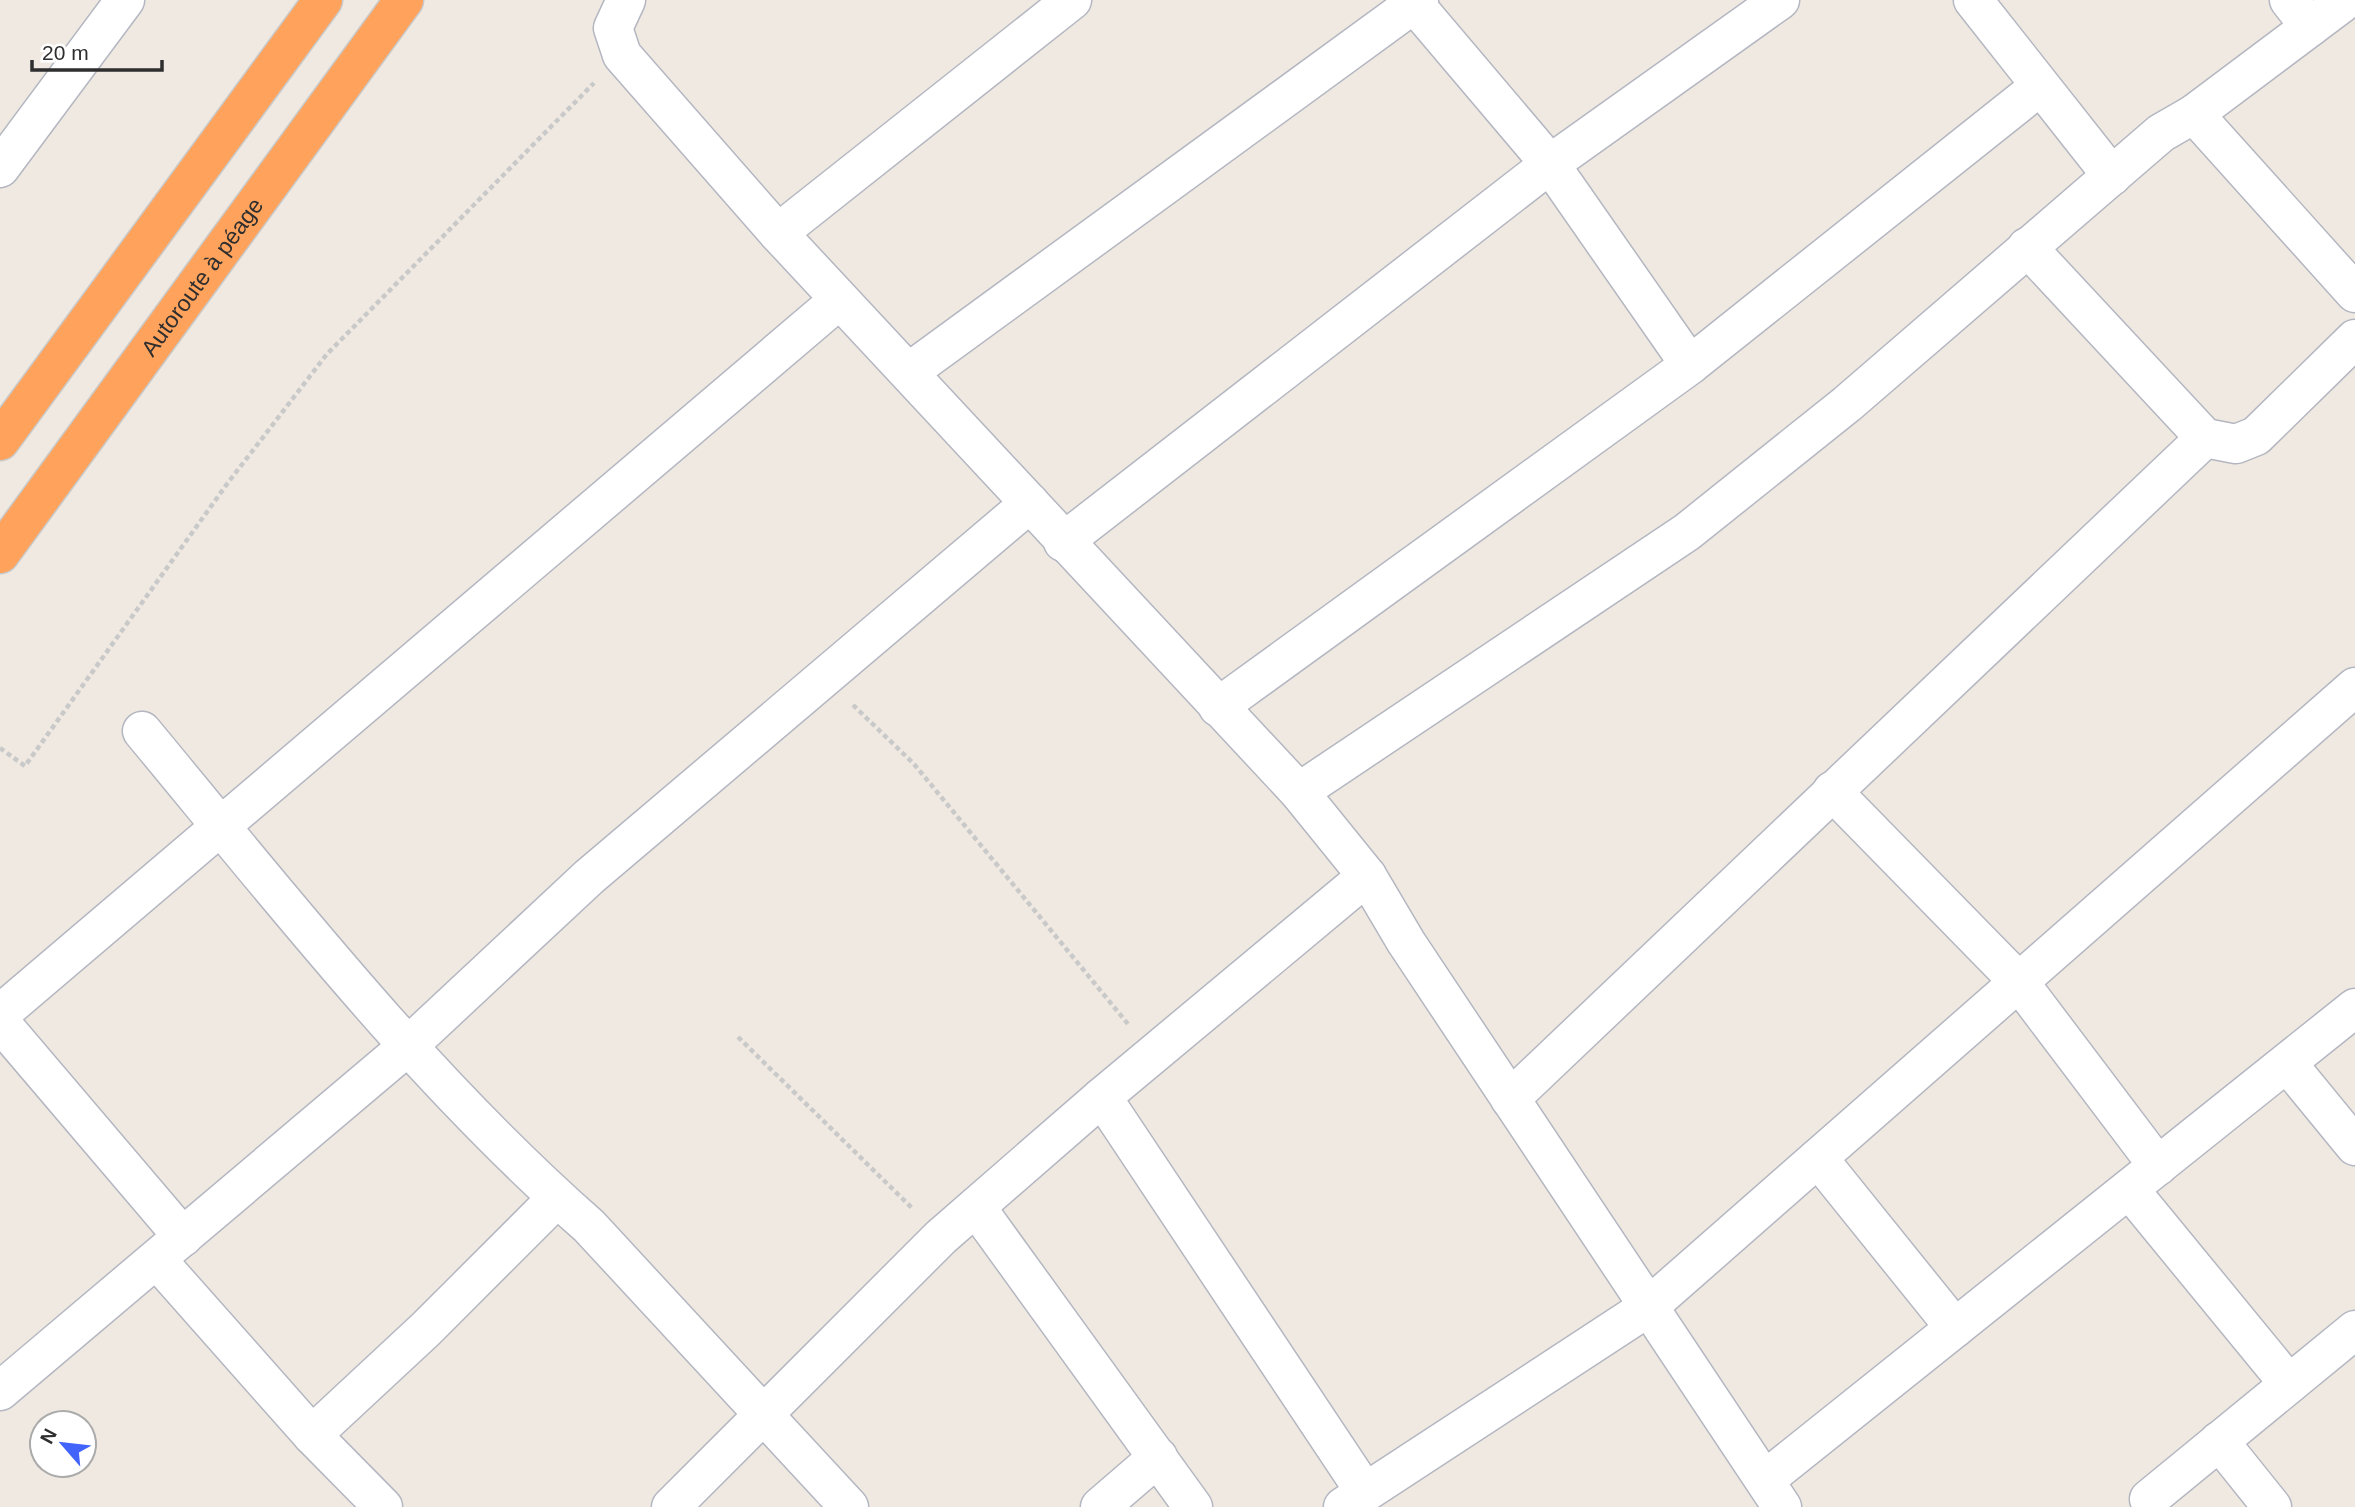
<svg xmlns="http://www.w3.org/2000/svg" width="2355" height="1507" font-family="Helvetica,sans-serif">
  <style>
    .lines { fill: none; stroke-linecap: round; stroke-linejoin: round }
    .minor-casing { stroke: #b4b7c1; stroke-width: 41 }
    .highway-casing { stroke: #c9c9c9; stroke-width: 41 }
    .path { stroke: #c9c9c9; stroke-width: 4.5; stroke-dasharray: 5 3.5; stroke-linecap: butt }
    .minor { stroke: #fff; stroke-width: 38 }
    .highway { stroke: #ffa35c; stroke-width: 38 }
    .labels { text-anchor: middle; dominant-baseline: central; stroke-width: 6; stroke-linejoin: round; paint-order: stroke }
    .street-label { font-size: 23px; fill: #2e2e2e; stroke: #fff }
  </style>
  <rect width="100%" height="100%" fill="#efe9e1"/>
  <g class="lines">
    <g class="minor-casing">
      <g id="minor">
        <polyline points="626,0 613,28 622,55 778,233 1299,792 1367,876 1406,942 1782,1507"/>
        <polyline points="1411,0 1550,164 1690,365"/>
        <polyline points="1973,0 2112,176"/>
        <polyline points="2289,0 2310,27"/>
        <polyline points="2194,114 2355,293"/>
        <polyline points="0,168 125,0"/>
        <polyline points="778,233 1072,0"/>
        <polyline points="2027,247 2205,438 2236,444 2256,436 2355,339"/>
        <polyline points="909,372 1419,0"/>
        <polyline points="1063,542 1550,164 1780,0"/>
        <polyline points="1218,707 1690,365 2039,87"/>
        <path d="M142,731C283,901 422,1079 589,1226L849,1507"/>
        <polyline points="1832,791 2019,982 2158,1166"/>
        <polyline points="1299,792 1687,532 1847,404 2161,133 2194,114 2346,0"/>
        <polyline points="0,1014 839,300"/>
        <polyline points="0,1022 183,1237"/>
        <polyline points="2287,1063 2355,1146"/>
        <polyline points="1102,1097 1365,1492"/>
        <polyline points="1510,1099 2205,438"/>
        <polyline points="1818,1158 1955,1328"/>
        <polyline points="2129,1189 2289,1384"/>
        <polyline points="976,1207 1193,1507"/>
        <polyline points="157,1260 312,1435 383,1507"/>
        <polyline points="0,1391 408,1046 589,877 1030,503"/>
        <polyline points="312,1435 426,1329 557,1198"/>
        <polyline points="2219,1441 2272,1507"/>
        <polyline points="1766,1479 2355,1008"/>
        <polyline points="2149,1499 2355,1330"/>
        <polyline points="671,1507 941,1237 1102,1097 1367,876"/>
        <polyline points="1100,1507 1158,1457"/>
        <polyline points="1343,1507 1647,1308 2355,687"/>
      </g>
    </g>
    <g class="highway-casing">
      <g id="highway">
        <polyline points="0,441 323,0"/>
        <path id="s1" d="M0,554L404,0"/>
      </g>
    </g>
    <g class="path">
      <polyline points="853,705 914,764 1128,1024"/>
      <polyline points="0,748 25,766 227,484 327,354 594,83"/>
      <polyline points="738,1037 913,1209"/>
    </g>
    <use href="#minor" class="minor"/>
    <use href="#highway" class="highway"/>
  </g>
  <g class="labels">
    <g class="street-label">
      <text stroke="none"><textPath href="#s1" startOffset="343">Autoroute à péage</textPath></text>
    </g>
  </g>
  <g transform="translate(63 1444) rotate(298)"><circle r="33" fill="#ffffff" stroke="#ababab" stroke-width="2"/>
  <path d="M0-5L12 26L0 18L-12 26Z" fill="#4264fb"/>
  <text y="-10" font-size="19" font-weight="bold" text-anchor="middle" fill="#2e2e2e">N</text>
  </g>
  <path d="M32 60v10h130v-10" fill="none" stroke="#2e2e2e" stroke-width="3.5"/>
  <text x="42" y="60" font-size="21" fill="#2e2e2e" stroke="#ffffff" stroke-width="5" paint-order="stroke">20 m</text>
</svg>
